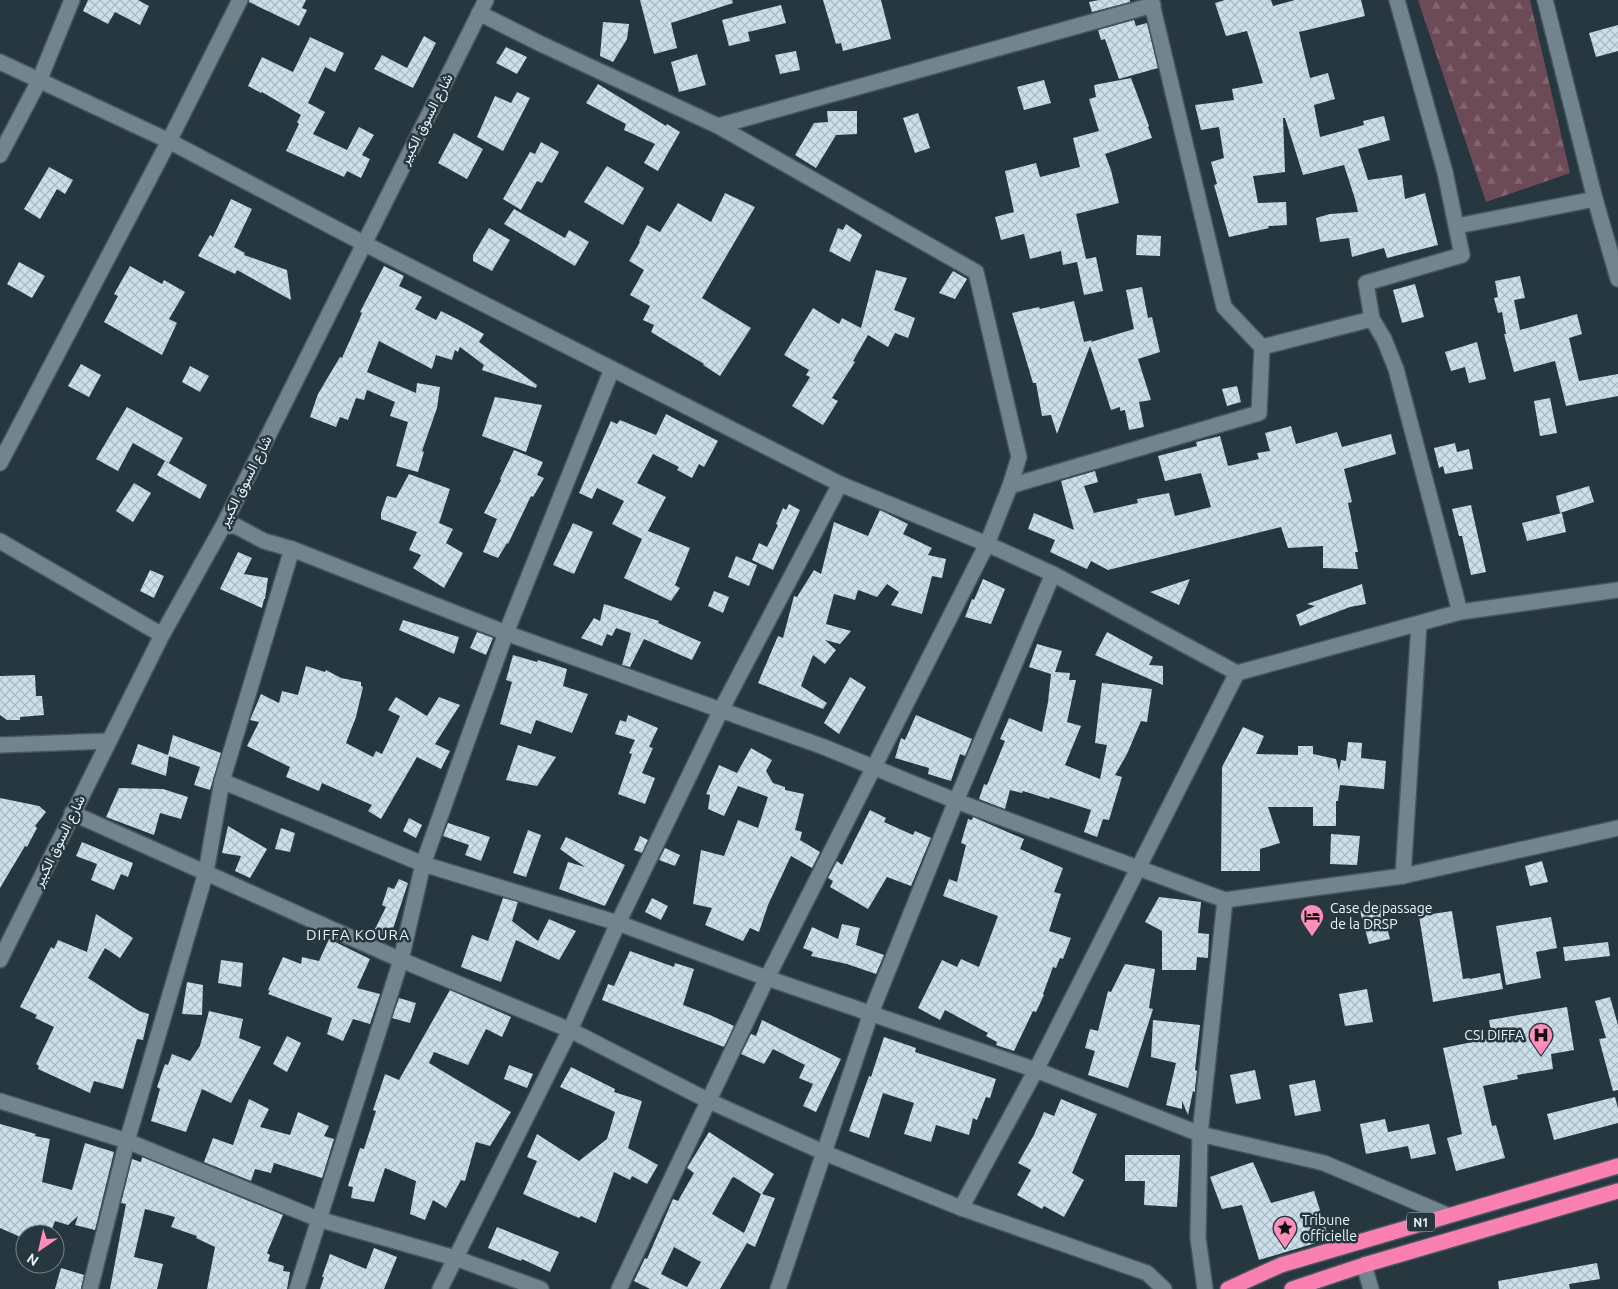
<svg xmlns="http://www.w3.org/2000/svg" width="1618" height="1289" font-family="Ubuntu,Vazirmatn,sans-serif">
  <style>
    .forest { fill: url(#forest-firs) }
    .building { fill: url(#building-cross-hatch); fill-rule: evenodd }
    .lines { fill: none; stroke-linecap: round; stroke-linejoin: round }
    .street-casing { stroke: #47565e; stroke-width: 18 }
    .secondary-casing { stroke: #47565e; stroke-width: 18 }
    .highway-casing { stroke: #47565e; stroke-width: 18 }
    .street { stroke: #72858f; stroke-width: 15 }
    .secondary { stroke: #72858f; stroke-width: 15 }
    .highway { stroke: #fa80b2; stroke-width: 15 }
    .labels { text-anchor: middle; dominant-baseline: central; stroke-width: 5; stroke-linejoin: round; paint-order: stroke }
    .shield { fill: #263740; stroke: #afbbc2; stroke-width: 1 }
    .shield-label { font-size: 12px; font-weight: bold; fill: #eaf4fa }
    .street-label { font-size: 14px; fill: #eaf4fa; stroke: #263740 }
    .poi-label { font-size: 14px; fill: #eaf4fa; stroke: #263740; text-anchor: start }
    .neighbourhood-label { font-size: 15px; letter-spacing: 1px; fill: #eaf4fa; stroke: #263740 }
  </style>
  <defs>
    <pattern id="forest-firs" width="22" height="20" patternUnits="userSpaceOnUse" patternTransform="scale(1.25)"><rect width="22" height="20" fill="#6c4a56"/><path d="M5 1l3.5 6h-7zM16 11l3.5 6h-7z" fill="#81656f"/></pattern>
    <pattern id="building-cross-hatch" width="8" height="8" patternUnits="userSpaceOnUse" patternTransform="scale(1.25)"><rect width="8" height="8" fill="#cbe0eb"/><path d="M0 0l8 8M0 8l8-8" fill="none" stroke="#aabac3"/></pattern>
  </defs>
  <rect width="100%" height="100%" fill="#263740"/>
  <polygon class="forest" points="1418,0 1530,0 1570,173 1486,202"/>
  <g class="building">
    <polygon points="88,0 138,0 149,6 140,25 115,12 108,24 83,11"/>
    <polygon points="249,0 306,0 302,8 307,10 299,26 249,2"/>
    <polygon points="640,0 732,0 733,3 671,23 677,48 654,54"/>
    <polygon points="823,0 881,0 891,39 843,51 841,43 836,44"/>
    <polygon points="1099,0 1130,0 1130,2 1092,12 1089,2"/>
    <polygon points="1225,0 1271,0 1273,6 1295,0 1361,0 1365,16 1299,32 1310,78 1328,73 1335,99 1314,105 1320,137 1364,125 1363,121 1384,116 1390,140 1358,149 1368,180 1402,175 1405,199 1425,193 1438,245 1387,258 1384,248 1352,257 1349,238 1320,242 1316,218 1330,214 1358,212 1355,199 1344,165 1303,175 1285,118 1283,118 1285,172 1253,176 1258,203 1286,202 1287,225 1268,226 1269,228 1229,237 1214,185 1217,184 1211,162 1224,158 1219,127 1201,130 1195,105 1234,100 1232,89 1263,83 1247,31 1226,36 1215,3"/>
    <polygon points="781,5 786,23 748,32 750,41 729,46 722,20"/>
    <polygon points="1134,20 1136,26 1147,23 1158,68 1119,79 1105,39 1101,40 1098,30"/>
    <polygon points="603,22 629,24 627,39 613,62 600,56"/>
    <polygon points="1618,25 1618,51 1596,57 1589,33"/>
    <polygon points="424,36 436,43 413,88 374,69 382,55 407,68"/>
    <polygon points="310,37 344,53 335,72 325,67 308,103 325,112 313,134 347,150 359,127 374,135 362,155 370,159 361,178 347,171 344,177 286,151 299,124 297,122 301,115 262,92 261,93 248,86 262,57 293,72"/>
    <polygon points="506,47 527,57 517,74 496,63"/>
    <polygon points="796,51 800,70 780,74 775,55"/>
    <polygon points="697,54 706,85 679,92 671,62"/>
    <polygon points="1131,78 1149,126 1148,127 1152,138 1105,154 1111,170 1119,203 1076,214 1086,259 1096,257 1103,291 1084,295 1077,262 1063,265 1061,251 1030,259 1024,234 1001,240 995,217 1014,212 1005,171 1036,163 1040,177 1080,167 1073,138 1099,131 1089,99 1096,97 1094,85"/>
    <polygon points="1044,80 1051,103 1024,110 1017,87"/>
    <polygon points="598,84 666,126 667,124 680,132 658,171 644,163 655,144 624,130 626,124 586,103"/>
    <polygon points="517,92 530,98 503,151 477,137 495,96 511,103"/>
    <polygon points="827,111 857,111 857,134 836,135 816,168 795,155 814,123 828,122"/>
    <polygon points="918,113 930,148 915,153 903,118"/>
    <polygon points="454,133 483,149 467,179 438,163"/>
    <polygon points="541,142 559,152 542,183 537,181 521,210 503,199 530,152 535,154"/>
    <polygon points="607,166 644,188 623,225 584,202"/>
    <polygon points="49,167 73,180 65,194 57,189 40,219 24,209"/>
    <polygon points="725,193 755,207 702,298 751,328 720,376 703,365 704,364 651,332 654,325 643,320 650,306 630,295 644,270 629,261 640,242 639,241 647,225 660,232 678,203 711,222"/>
    <polygon points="231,199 252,209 234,247 245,253 244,255 287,270 291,300 237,270 235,274 198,256 210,235 213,237"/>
    <polygon points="514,209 565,238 569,230 589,242 575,266 504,224"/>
    <polygon points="846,224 862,235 850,262 829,251 838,228 843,230"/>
    <polygon points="489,228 510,240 492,271 473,261 473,255"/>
    <polygon points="1137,235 1161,236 1160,256 1136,255"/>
    <polygon points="19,262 45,276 32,298 7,284"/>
    <polygon points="130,266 162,284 164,280 185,292 169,319 177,323 162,355 104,322 118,296 114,294"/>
    <polygon points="384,266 404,276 399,286 422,297 415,309 436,320 441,311 461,321 484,334 479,342 537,385 536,388 482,370 484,365 460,347 458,352 455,350 452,360 436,355 432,369 379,341 367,372 416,393 417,383 440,387 437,408 422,451 424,452 418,472 396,466 408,422 390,416 395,402 367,390 364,400 356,398 348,420 340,417 336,427 310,417 318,394 340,357 342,358 362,313 360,312"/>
    <polygon points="876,270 907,278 894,310 915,318 908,338 895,333 888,347 868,335 853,361 855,362 832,398 838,401 823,425 792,406 810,377 806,375 809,370 784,355 813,308 839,324 842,318 861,328"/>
    <polygon points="953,271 967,279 955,299 939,293"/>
    <polygon points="1520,276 1525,298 1514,300 1520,330 1577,314 1582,334 1569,338 1579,381 1618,374 1618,396 1566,406 1555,361 1514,372 1504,334 1506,334 1502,312 1498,313 1494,298 1498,297 1495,281"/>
    <polygon points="1415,284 1424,317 1402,323 1393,290"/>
    <polygon points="1142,287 1148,318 1152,317 1160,352 1138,359 1151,400 1139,402 1144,427 1129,430 1125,410 1120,411 1120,407 1111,410 1090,346 1057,434 1051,415 1042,416 1036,383 1033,383 1012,313 1039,307 1040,309 1074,301 1084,342 1092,340 1091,342 1134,329 1126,290"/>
    <polygon points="1477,342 1486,379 1469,383 1465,367 1451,371 1445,352"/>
    <polygon points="81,364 101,375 89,397 68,386"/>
    <polygon points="190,366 209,376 200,392 182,382"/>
    <polygon points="1237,386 1241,402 1227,406 1222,389"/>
    <polygon points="495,397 542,405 526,452 482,436"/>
    <polygon points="1550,398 1557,433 1540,436 1534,401"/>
    <polygon points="127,407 183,438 169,463 133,443 118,471 96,459"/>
    <polygon points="666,414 718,441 704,467 699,464 692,478 677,470 679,467 653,454 637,483 666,497 648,531 690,548 675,585 680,588 671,601 624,578 642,539 612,524 624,501 597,488 592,499 579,493 611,421 617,424 620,420 656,435"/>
    <polygon points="1291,426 1296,444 1337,432 1342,447 1391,434 1396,454 1344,469 1352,502 1348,503 1358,552 1355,552 1358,569 1323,568 1323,546 1288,548 1281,527 1108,570 1091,561 1087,569 1050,552 1055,540 1028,529 1034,513 1074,530 1061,481 1095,471 1098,482 1084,486 1094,513 1138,503 1137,499 1169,493 1175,516 1211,507 1201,473 1165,481 1158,456 1197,446 1196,442 1220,436 1228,466 1259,459 1257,453 1270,451 1265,433"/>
    <polygon points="1455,443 1457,452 1469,449 1473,469 1445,474 1443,466 1439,468 1434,448"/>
    <polygon points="514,450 543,462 537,475 544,478 533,497 531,496 508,544 507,543 498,558 483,552 497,519 484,513 501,480 500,479"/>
    <polygon points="165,461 207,485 200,499 157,475"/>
    <polygon points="409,474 450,489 439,523 453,529 446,543 463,553 444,588 413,568 421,555 409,550 417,532 381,519 381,513 387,496 396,498"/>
    <polygon points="134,483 151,493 133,522 116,511"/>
    <polygon points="1589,486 1594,502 1560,513 1556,496"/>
    <polygon points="789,504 800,510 773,570 752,560 759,543 767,547 778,525 776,524 783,508 786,510"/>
    <polygon points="1471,505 1486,572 1471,575 1462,536 1459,536 1452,509"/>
    <polygon points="880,510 908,524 903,534 932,548 928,555 946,559 942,578 932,576 922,614 891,605 899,592 887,584 877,597 858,590 855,600 834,594 826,624 851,631 840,644 825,640 836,650 825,664 813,655 801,686 827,703 823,709 758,683 778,636 783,638 794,596 797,597 814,570 821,574 834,522 868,536"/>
    <polygon points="1562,513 1566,532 1527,541 1522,523"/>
    <polygon points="573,523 593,532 574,574 553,565"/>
    <polygon points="238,552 252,558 244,574 268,578 265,599 264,599 262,608 220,589"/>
    <polygon points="736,556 757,565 749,586 728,577"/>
    <polygon points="150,570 164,576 154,598 140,591"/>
    <polygon points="983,579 1005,589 991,624 965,617 972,599 974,600"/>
    <polygon points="1190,579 1179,605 1150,592"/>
    <polygon points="1362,584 1366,604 1350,607 1300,626 1296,615 1315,606 1307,604"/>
    <polygon points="714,591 729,597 723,613 708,606"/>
    <polygon points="604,604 659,621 658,623 701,642 692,660 644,639 630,667 622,665 631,633 616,628 612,636 607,634 602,646 581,638 594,618 600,621"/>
    <polygon points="403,620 459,637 454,654 399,630"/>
    <polygon points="477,632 493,638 486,655 470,648"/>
    <polygon points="1107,632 1153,657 1149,665 1163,666 1163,685 1095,655"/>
    <polygon points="1037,644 1062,651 1055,672 1070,673 1069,680 1076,680 1067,722 1081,726 1065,765 1100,779 1107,745 1095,743 1102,683 1152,689 1147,722 1141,721 1127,754 1115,775 1122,777 1109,820 1103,819 1097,837 1084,832 1091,810 1050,797 1049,799 1023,791 1022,793 1010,790 1005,809 979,799 984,784 987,785 1005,741 1000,739 1009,718 1042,732 1048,702 1051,674 1029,667"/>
    <polygon points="513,655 537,662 538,660 567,669 563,686 588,694 572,733 536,720 531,734 500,724 512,682 506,680"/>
    <polygon points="306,666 325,672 326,670 341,678 361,682 361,686 363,687 356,717 346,743 373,757 376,751 382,754 400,716 388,710 396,697 427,716 439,697 460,705 435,744 450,751 441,769 417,757 381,819 368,811 372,805 322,783 319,791 286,777 290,767 247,746 259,722 250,720 261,694 279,703 282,691 298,695"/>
    <polygon points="35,675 36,696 42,696 44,715 20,717 20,720 7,720 0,715 0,676"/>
    <polygon points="850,677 866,687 839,734 824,723"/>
    <polygon points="628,715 658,728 649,747 653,748 642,773 655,778 645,804 618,794 632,754 629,753 635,740 615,734 620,720 626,722"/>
    <polygon points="916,715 972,739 965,756 960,754 951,781 928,774 929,768 895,758 901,738 905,740"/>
    <polygon points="1243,727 1264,736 1256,754 1298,755 1298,746 1313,746 1313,754 1336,759 1339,771 1341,760 1346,761 1348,742 1362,743 1361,758 1386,761 1384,789 1340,785 1338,801 1336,801 1336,826 1313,826 1313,807 1268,807 1280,843 1260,849 1260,871 1221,871 1222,767"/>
    <polygon points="173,735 221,753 210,790 194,785 200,767 169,756 166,776 131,764 138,744 168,755"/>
    <polygon points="518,745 556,757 537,786 506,780"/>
    <polygon points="751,748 772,760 766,771 773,783 785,787 785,790 804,794 795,830 802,832 800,840 820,852 812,868 791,856 768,905 759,932 750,928 743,941 705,925 712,908 693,904 701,850 724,856 738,820 758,828 768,797 738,786 724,816 708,809 710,795 706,794 719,765 737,773"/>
    <polygon points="119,788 163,789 188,797 181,819 160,813 154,835 106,817"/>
    <polygon points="0,798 39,806 46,812 35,826 37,828 27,847 25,846 0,888"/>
    <polygon points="870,810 886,818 884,822 913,835 915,831 931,838 911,886 887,877 868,909 830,887 833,881 828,878 837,861 842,865"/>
    <polygon points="973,817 1024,839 1020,849 1063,868 1054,892 1061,894 1049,931 1071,938 1063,959 1060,958 1056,968 1053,967 1043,994 1044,995 1036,1012 1033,1011 1014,1051 996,1045 997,1042 986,1036 988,1033 945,1010 940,1020 918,1008 942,960 957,967 961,959 979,967 998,916 943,896 949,879 957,882 966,845 961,843 968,819 972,820"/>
    <polygon points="409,818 422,825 416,838 403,831"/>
    <polygon points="448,823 490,837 481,861 465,855 469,845 443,836"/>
    <polygon points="228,826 267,849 250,878 235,871 241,856 222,853"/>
    <polygon points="281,828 295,833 290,852 275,849"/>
    <polygon points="528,830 541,835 526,877 513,873"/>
    <polygon points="1331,834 1360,836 1357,865 1330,864"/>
    <polygon points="640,836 648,840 642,853 634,850"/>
    <polygon points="566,837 625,865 605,906 559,889 568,862 585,867 560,849"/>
    <polygon points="82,842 133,863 128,877 121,874 114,890 91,880 97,864 76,856"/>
    <polygon points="665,848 680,855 675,866 659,860"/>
    <polygon points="1542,861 1548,882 1530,886 1525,866"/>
    <polygon points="399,879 408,883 390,938 374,931 386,907 382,905 388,887 394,889"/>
    <polygon points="1159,897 1201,902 1198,933 1209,934 1208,958 1197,957 1196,970 1162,970 1162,931 1145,922"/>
    <polygon points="503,898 518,902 512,921 538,941 549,919 576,931 559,960 516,940 501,982 461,967 472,935 488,941"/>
    <polygon points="652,898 668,906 661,920 645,912"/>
    <polygon points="1381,905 1390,939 1369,944 1360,911"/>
    <polygon points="1452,911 1463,979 1470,978 1470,979 1500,973 1503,989 1433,1002 1419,916"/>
    <polygon points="96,914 133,938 120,958 105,948 88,978 139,1011 149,1014 143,1040 137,1039 123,1089 94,1081 90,1093 38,1069 39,1066 36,1064 54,1027 35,1018 37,1015 20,1007 51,947 54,949 58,940 87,952"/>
    <polygon points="1551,917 1557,948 1536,952 1541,978 1506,985 1496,926"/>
    <polygon points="842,924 860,928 856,945 884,955 876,974 847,964 811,956 813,952 803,948 812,927 838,939"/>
    <polygon points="329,939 370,959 357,988 380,994 370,1024 353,1019 343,1041 327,1034 332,1018 268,994 270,991 268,990 283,957 301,964 302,957 319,961"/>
    <polygon points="1608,942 1610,956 1565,961 1563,947"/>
    <polygon points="630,951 674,967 675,963 694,969 683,1005 710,1015 734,1026 724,1047 602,1000 608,984 614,986"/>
    <polygon points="221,960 243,963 241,987 218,983"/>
    <polygon points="1125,964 1155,969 1149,1008 1153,1009 1128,1088 1088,1075 1095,1051 1085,1048 1090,1029 1098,1031 1108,991 1111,992"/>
    <polygon points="187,982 203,985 202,1015 182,1014"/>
    <polygon points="1367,989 1373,1022 1345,1026 1339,994"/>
    <polygon points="450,990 511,1017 502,1037 486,1029 468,1065 434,1052 429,1063 511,1112 490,1146 476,1142 465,1181 461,1180 446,1208 433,1200 425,1220 410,1214 416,1181 385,1168 374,1202 351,1198 353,1187 348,1186 360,1148 364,1149 376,1111 373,1110 385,1074 399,1080"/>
    <polygon points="1610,997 1618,1025 1618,1090 1613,1091 1599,1039 1606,1038 1595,1001"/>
    <polygon points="399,998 416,1003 410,1023 392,1018"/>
    <polygon points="1567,1007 1574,1050 1551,1054 1553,1069 1517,1075 1518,1079 1483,1086 1492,1126 1496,1125 1505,1158 1456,1171 1447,1138 1462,1134 1443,1048 1492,1038 1489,1020"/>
    <polygon points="209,1011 243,1019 239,1038 261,1047 231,1103 202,1089 186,1132 151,1121 160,1089 157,1087 165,1064 168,1065 172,1054 190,1061 200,1046"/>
    <polygon points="762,1020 841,1059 816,1112 803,1106 813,1084 799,1078 805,1065 773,1049 764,1064 741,1054 751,1034 756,1036"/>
    <polygon points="1153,1020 1200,1025 1195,1070 1197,1071 1195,1088 1195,1092 1193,1091 1188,1115 1182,1101 1182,1109 1166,1105 1176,1063 1151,1057"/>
    <polygon points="287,1036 301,1043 287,1072 273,1064"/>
    <polygon points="884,1037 916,1048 915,1052 996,1079 990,1098 986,1097 977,1120 973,1118 969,1135 936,1125 931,1142 904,1134 914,1103 883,1093 869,1138 849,1131 869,1076 871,1077"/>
    <polygon points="509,1065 533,1074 527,1088 504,1079"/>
    <polygon points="571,1067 615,1089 614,1092 642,1101 628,1148 658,1165 647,1184 632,1176 630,1180 614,1172 596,1223 581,1216 579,1218 523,1194 537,1161 527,1157 537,1134 579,1161 607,1139 615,1112 560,1087"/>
    <polygon points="1255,1070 1261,1099 1236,1104 1230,1075"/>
    <polygon points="1315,1080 1321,1111 1295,1116 1289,1085"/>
    <polygon points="1615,1097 1618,1108 1618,1123 1554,1140 1547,1114"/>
    <polygon points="249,1099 269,1109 260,1127 290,1135 298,1112 329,1126 324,1136 334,1139 322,1178 274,1163 271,1173 255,1169 251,1181 204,1162 213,1138 233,1145"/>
    <polygon points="1061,1099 1097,1114 1072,1173 1084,1180 1064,1217 1044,1206 1042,1209 1017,1195 1031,1170 1018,1163 1034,1135 1044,1112 1054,1116"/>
    <polygon points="1385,1119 1388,1132 1429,1124 1436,1154 1411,1159 1408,1146 1366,1154 1360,1124"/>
    <polygon points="0,1124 36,1134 35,1136 50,1139 42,1182 72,1190 85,1143 114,1152 95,1230 75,1225 78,1216 68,1225 55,1221 50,1234 25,1234 25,1239 0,1228"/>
    <path d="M709,1132L774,1174L762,1194L775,1198L755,1247L747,1243L720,1289H650L634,1281L645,1258L647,1259L673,1199L678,1201L694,1173L687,1168ZM734,1177L761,1194L744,1233L712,1214L732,1178ZM674,1247L701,1262L687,1287L661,1274Z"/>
    <polygon points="1125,1155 1180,1155 1177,1207 1144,1205 1145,1181 1125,1181"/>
    <polygon points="142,1157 283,1215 267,1253 270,1255 268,1261 284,1266 283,1271 290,1272 287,1289 207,1289 215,1247 196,1238 197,1236 171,1227 175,1217 145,1209 134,1257 163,1264 157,1289 110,1289 126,1204 121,1203 132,1159 141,1162"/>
    <polygon points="1253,1162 1271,1203 1314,1191 1329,1239 1259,1260 1242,1205 1222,1209 1210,1177"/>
    <polygon points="497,1227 559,1252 550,1272 522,1259 521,1261 488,1248"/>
    <polygon points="374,1248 397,1257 384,1289 320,1289 324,1277 322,1277 330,1254 366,1269"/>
    <polygon points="1597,1263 1600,1279 1569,1284 1570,1289 1499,1289 1498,1281"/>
    <polygon points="61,1268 84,1275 81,1289 55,1289"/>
  </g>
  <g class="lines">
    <g class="street-casing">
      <g id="street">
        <polyline points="1151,0 1224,307 1262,347"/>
        <polyline points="1545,0 1595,199 1618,279"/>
        <polyline points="479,13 541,44 718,126 976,272 1019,457 1010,486 987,544 767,978 619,1289"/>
        <polyline points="0,62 169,141 363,243 840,484 987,544 1053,574 1237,673"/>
        <polyline points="718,126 1153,5"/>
        <polyline points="0,155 39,81 72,0"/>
        <polyline points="1457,226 1595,199"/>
        <polyline points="1372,319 1384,339 1396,369 1460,612"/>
        <polyline points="0,463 169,141 240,0"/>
        <polyline points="1010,486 1259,413 1262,347 1372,319 1366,283 1462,255 1445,172 1397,0"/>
        <polyline points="223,526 236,526 264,541 292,549 506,633 824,747 956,801 1225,900 1403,876 1618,828"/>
        <polyline points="0,541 162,635"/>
        <polyline points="0,745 109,741"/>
        <polyline points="222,781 423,864 618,923 767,978 1036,1070 1200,1134 1324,1163 1447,1215"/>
        <polyline points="72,813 401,960 570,1030 709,1101 825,1153 961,1208 1147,1273 1164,1289"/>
        <polyline points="1403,876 1419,624"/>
        <polyline points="0,1101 127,1141 318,1219 455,1258 541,1289"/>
        <polyline points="961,1208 1036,1070 1237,673 1460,612 1618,590"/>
        <polyline points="1364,1265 1371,1289"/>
        <polyline points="90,1289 127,1141 206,872 222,781 292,549"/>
        <polyline points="297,1289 401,960 423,864 506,633 612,369"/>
        <polyline points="440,1289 570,1030 618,923 721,710 840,484"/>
        <polyline points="778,1289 871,1013 956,801 1053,574"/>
        <polyline points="1205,1289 1198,1238 1200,1134 1225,900"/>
      </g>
    </g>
    <g class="secondary-casing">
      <polyline id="secondary" points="0,960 162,635 223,526 486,0"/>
    </g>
    <g class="highway-casing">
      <g id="highway">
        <polyline points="1228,1289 1281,1265 1618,1166"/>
        <polyline points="1292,1289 1364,1265 1618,1191"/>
      </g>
    </g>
    <use href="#street" class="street"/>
    <use href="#secondary" class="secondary"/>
    <use href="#highway" class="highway"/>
  </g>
  <defs>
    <g id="hotel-pin" transform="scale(1.25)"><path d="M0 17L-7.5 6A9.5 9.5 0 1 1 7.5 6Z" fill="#ff8ebb" stroke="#263740"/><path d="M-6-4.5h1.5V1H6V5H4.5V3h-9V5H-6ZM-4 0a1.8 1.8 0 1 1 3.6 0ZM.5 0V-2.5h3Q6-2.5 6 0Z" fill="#111"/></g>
    <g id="hospital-pin" transform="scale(1.25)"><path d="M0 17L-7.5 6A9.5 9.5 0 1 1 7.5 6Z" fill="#ff8ebb" stroke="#263740"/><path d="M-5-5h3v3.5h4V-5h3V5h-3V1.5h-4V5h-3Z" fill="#111"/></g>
    <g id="sight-pin" transform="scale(1.25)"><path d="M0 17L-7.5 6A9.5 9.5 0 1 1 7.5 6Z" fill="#ff8ebb" stroke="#263740"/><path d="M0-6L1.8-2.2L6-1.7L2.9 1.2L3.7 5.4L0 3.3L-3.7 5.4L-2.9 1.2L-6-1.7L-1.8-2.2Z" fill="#111"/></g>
  </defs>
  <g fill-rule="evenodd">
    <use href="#hotel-pin" x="1312" y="916"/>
    <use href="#hospital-pin" x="1541" y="1035"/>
    <use href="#sight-pin" x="1285" y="1228"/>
  </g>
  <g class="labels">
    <rect class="shield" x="1407" y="1212.5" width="28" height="19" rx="4"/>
    <g class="shield-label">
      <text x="1421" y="1222">N1</text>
    </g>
    <g class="street-label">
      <text transform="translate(426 119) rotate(-63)">شارع السوق الكبير</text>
      <text transform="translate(245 481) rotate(-63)">شارع السوق الكبير</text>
      <text transform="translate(59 841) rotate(-64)">شارع السوق الكبير</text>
    </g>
    <g class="poi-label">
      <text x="1330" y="908">Case de passage<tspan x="1330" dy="16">de la DRSP</tspan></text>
      <text x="1524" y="1035" text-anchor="end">CSI DIFFA</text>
      <text x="1302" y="1220">Tribune<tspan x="1302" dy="16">officielle</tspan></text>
    </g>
    <g class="neighbourhood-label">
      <text x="358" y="934">DIFFA KOURA</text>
    </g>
  </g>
  <g transform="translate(40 1249) rotate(214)"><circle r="24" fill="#263740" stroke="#74838a"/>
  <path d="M0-4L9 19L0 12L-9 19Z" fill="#ff8ebb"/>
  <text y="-8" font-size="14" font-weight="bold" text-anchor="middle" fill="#eaf4fa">N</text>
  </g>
</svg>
